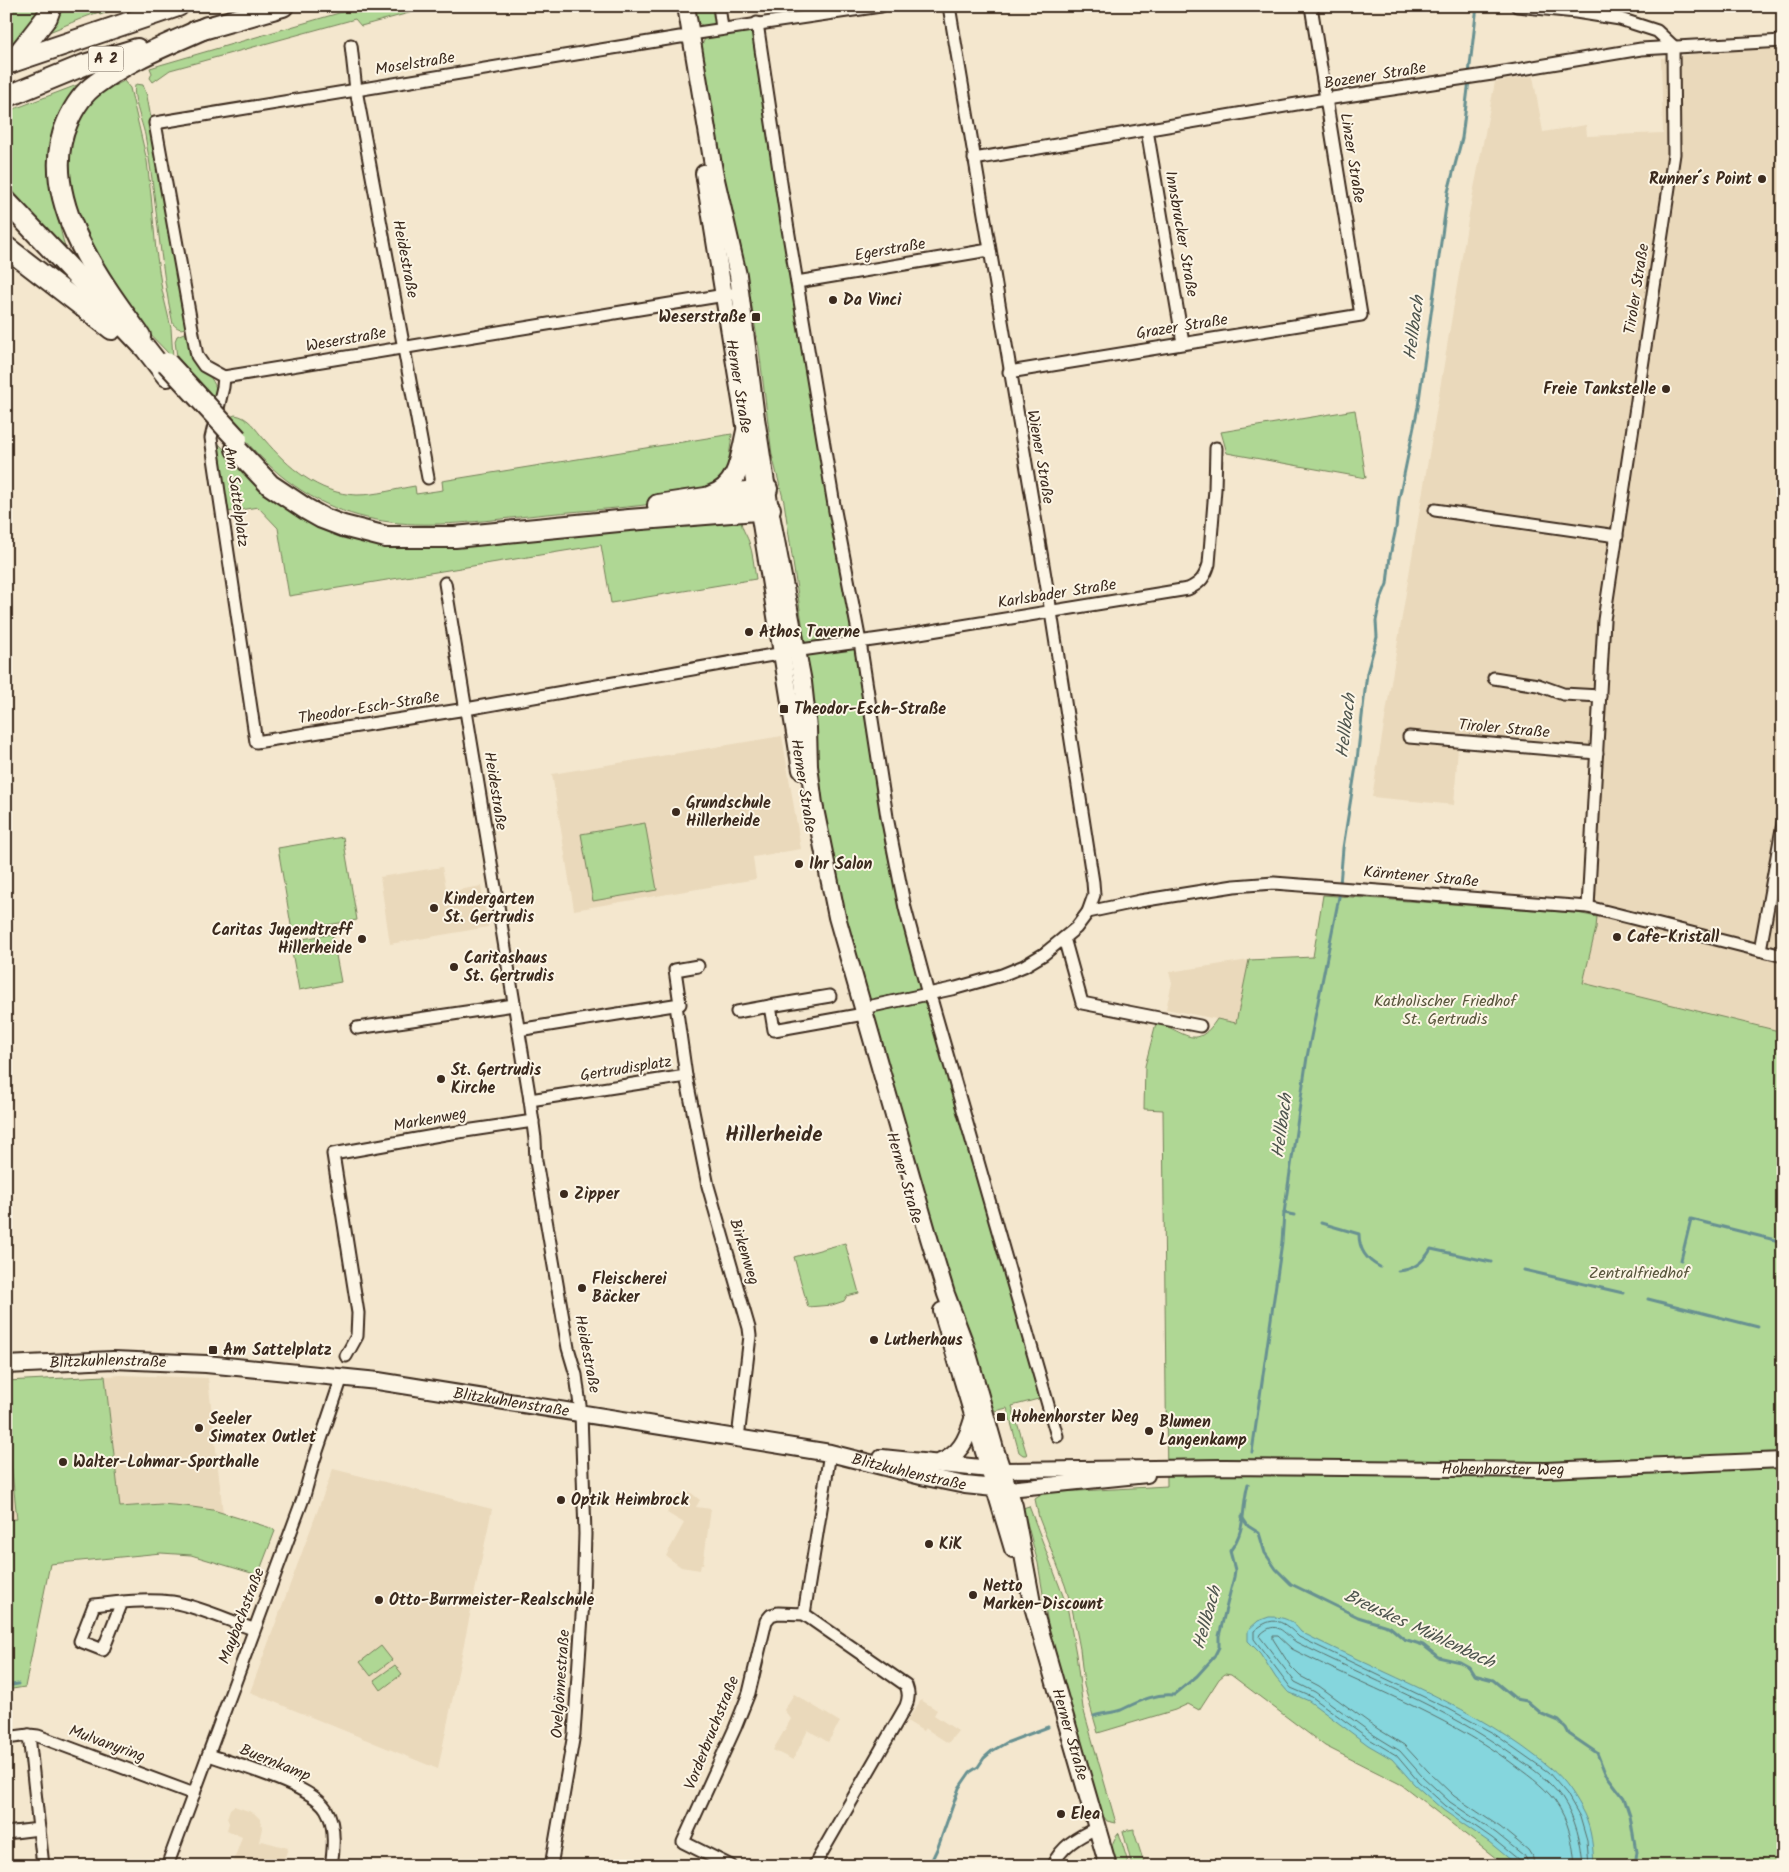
<svg xmlns="http://www.w3.org/2000/svg" width="1789" height="1872" font-family="Kalam,sans-serif">
  <style>
    .built { fill: #ead9bb }
    .green { fill: #afd794; stroke: #758059 }
    .water { fill: #85d6dd; stroke: #679191 }
    .lines { fill: none; stroke-linecap: round; stroke-linejoin: round }
    .shore { stroke: #596f6a; stroke-width: 1 }
    .stream { stroke: #679191; stroke-width: 3 }
    .minor-casing { stroke: #3b2a1e; stroke-width: 15 }
    .tertiary-casing { stroke: #3b2a1e; stroke-width: 18 }
    .secondary-casing { stroke: #3b2a1e; stroke-width: 20 }
    .motorway-casing { stroke: #3b2a1e; stroke-width: 24 }
    .minor { stroke: #fcf5e5; stroke-width: 11 }
    .tertiary { stroke: #fcf5e5; stroke-width: 14 }
    .secondary { stroke: #fcf5e5; stroke-width: 16 }
    .motorway { stroke: #fcf5e5; stroke-width: 20 }
    .motorway-bridge-casing { stroke: #3b2a1e; stroke-width: 24; stroke-linecap: butt }
    .motorway-bridge { stroke: #fcf5e5; stroke-width: 20 }
    .poi-dot { fill: #3b2a1e; stroke: #fcf5e5; stroke-width: 2 }
    .labels { text-anchor: middle; dominant-baseline: central; stroke-width: 4; stroke-linejoin: round; paint-order: stroke }
    .shield { fill: #fcf5e5; stroke: #75675a; stroke-width: 1 }
    .shield-label { font-size: 15px; font-weight: bold; fill: #3b2a1e }
    .street-label { font-size: 16px; fill: #3b2a1e; stroke: #fcf5e5 }
    .poi-label { font-size: 16px; font-weight: bold; fill: #3b2a1e; stroke: #fcf5e5; text-anchor: start }
    .park-label { font-size: 16px; fill: #58553c; stroke: #fcf5e5 }
    .water-label { font-size: 18px; font-style: italic; fill: #4e554e; stroke: #fcf5e5 }
    .district-label { font-size: 21px; font-weight: bold; fill: #3b2a1e; stroke: #fcf5e5 }
  </style>
  <rect width="100%" height="100%" fill="#f4e7ce"/>
  <filter id="ink" filterUnits="userSpaceOnUse"><feTurbulence type="fractalNoise" baseFrequency=".02" numOctaves="2"/><feDisplacementMap in="SourceGraphic" scale="10" xChannelSelector="R" yChannelSelector="G"/><feConvolveMatrix kernelMatrix="1 2 1 2 8 2 1 2 1" color-interpolation-filters="sRGB"/></filter>
  <g filter="url(#ink)">
    <g class="built">
      <polygon points="1783,47 1783,1032 1583,983 1596,928 1599,902 1581,898 1591,758 1458,747 1454,805 1372,797 1469,214 1495,82 1533,76 1543,132 1586,125 1587,136 1663,133 1661,58 1735,49"/>
      <polygon points="782,736 801,849 753,857 756,879 574,910 552,774"/>
      <polygon points="442,867 447,892 481,886 488,927 390,944 380,877"/>
      <polygon points="1249,960 1236,1023 1166,1009 1172,983 1169,972"/>
      <polygon points="122,1375 208,1378 223,1513 185,1506 161,1504 120,1507 105,1376"/>
      <polygon points="6,1416 17,1519 6,1520"/>
      <polygon points="333,1469 492,1509 438,1769 250,1692"/>
      <polygon points="690,1492 700,1500 696,1507 711,1509 703,1565 701,1564 700,1570 681,1567 666,1556 684,1523 667,1513 673,1501 678,1495"/>
      <polygon points="794,1694 840,1722 828,1742 808,1730 793,1760 773,1750 791,1719 784,1710"/>
      <polygon points="921,1700 937,1710 934,1715 958,1731 948,1743 925,1728 923,1731 907,1721"/>
      <polygon points="234,1806 254,1813 261,1820 262,1828 259,1842 261,1843 262,1841 288,1848 282,1866 232,1866 242,1837 227,1830 229,1823 227,1818 230,1809"/>
    </g>
    <g class="green">
      <polygon points="6,6 46,6 26,35 6,45"/>
      <path d="M59,6H124L100,15L99,12C80,18 63,27 44,34Z"/>
      <polygon points="363,6 435,6 361,26 355,19 170,70 153,82 150,78 152,73 150,68 160,65"/>
      <path d="M692,6H714L717,21L713,26C698,29 695,19 692,6Z"/>
      <polygon points="749,31 752,34 754,40 823,476 835,548 848,609 885,843 905,932 938,1038 1042,1398 1012,1406 1027,1455 1023,1455 1019,1452 1007,1408 995,1411 982,1385 957,1310 835,886 818,789 816,717 784,502 772,455 759,349 750,296 744,282 722,184 700,50 705,38 711,35"/>
      <polygon points="111,80 114,86 124,81 130,88 147,161 151,195 156,251 162,290 171,328 173,358 137,321 114,289 78,215 71,196 66,158 78,116"/>
      <polygon points="85,82 49,182 65,248 6,186 6,112"/>
      <path d="M136,84L143,85L147,96L187,323L185,328C180,330 177,328 173,324C159,262 157,198 145,135C143,124 130,92 136,84Z"/>
      <path d="M184,333L188,336C190,365 209,368 216,388C217,393 216,399 215,404L178,365L175,341L177,336Z"/>
      <polygon points="1355,410 1366,478 1227,453 1221,432"/>
      <path d="M235,415C249,417 255,429 264,439C288,467 318,494 357,495C376,495 396,489 415,486L416,494L443,490L442,481L732,434L728,466L729,481C711,487 691,497 672,501C631,508 589,510 547,514C448,524 363,543 279,474C261,458 241,439 230,417Z"/>
      <path d="M219,444L238,464L335,531L741,519C741,529 746,533 749,542C753,553 754,567 756,579L611,603L601,545L289,596L278,528L258,507L227,512L220,467Z"/>
      <polygon points="645,823 657,890 593,901 581,834"/>
      <polygon points="343,837 357,920 292,931 278,848"/>
      <path d="M1323,895L1577,913L1597,917L1596,928L1583,983L1783,1032V1866H1506L1402,1785L1325,1746L1231,1675L1225,1674L1219,1679L1199,1710L1188,1704L1175,1710L1098,1733L1084,1685L1080,1649L1072,1608L1065,1585L1039,1518L1035,1499L1044,1493L1167,1486L1163,1110L1144,1109L1145,1066L1156,1023C1185,1030 1195,1053 1217,1019L1236,1023L1249,960L1313,957Z"/>
      <polygon points="332,934 341,982 299,990 290,941"/>
      <polygon points="845,1243 859,1293 847,1296 844,1301 832,1305 808,1307 794,1257"/>
      <polygon points="105,1376 120,1507 161,1504 185,1506 213,1510 274,1529 275,1531 258,1575 191,1555 161,1553 50,1564 25,1687 6,1690 6,1520 17,1519 6,1416 6,1381"/>
      <polygon points="1029,1506 1067,1606 1076,1654 1083,1708 1116,1823 1107,1821 1100,1812 1051,1643 1038,1563 1023,1508"/>
      <polygon points="381,1646 392,1660 371,1676 360,1662"/>
      <polygon points="395,1665 402,1674 381,1690 374,1680"/>
      <polygon points="1134,1829 1134,1832 1145,1866 1132,1866 1123,1831"/>
      <path d="M1119,1833L1129,1866H1115C1112,1852 1109,1844 1119,1833Z"/>
    </g>
    <path class="water" d="M1269,1617C1284,1617 1291,1619 1301,1632C1385,1675 1478,1707 1550,1768C1564,1779 1576,1798 1584,1814C1592,1830 1593,1849 1594,1866H1518L1489,1842L1443,1810L1414,1784L1392,1759L1368,1745L1309,1701L1288,1692L1276,1678L1260,1653L1248,1641V1630L1258,1621Z"/>
    <g class="lines">
      <g class="shore">
        <path d="M1520,1866L1519,1860L1492,1838L1446,1806L1418,1781L1396,1755L1371,1740L1312,1697L1291,1688L1254,1639V1631C1274,1614 1283,1621 1299,1637L1449,1709L1493,1733L1548,1772L1567,1794L1580,1817L1587,1841L1589,1866"/>
        <path d="M1527,1866L1526,1860L1523,1855L1496,1833L1450,1802L1422,1776L1400,1751L1374,1735L1315,1692L1295,1682L1260,1637L1261,1634C1277,1619 1283,1633 1296,1642C1369,1679 1447,1708 1514,1756C1532,1768 1549,1780 1562,1798C1576,1819 1581,1841 1583,1866"/>
        <path d="M1534,1866L1533,1858L1528,1850L1500,1827L1454,1796L1428,1771L1404,1745L1378,1729L1319,1686L1300,1676L1291,1667L1273,1639V1636H1278L1292,1649C1365,1686 1443,1714 1509,1761C1526,1774 1542,1784 1555,1801C1569,1821 1573,1842 1575,1866"/>
      </g>
      <g class="stream">
        <polyline points="1469,74 1477,6"/>
        <polyline points="1284,1213 1294,1215"/>
        <path d="M1321,1223L1359,1234C1359,1250 1366,1260 1380,1267"/>
        <polyline points="1681,1260 1691,1219 1783,1242"/>
        <polyline points="1524,1270 1623,1293"/>
        <path d="M1398,1271C1413,1270 1423,1263 1431,1249L1491,1262"/>
        <polyline points="1648,1299 1758,1327"/>
        <polyline points="1781,1333 1783,1333"/>
        <polyline points="1252,1452 1282,1242 1284,1213 1307,1057 1339,897 1343,848 1357,760 1367,673 1377,637 1376,621 1380,601 1387,584 1390,556 1396,528 1399,499 1418,407 1448,192 1462,138 1469,80"/>
        <polyline points="1242,1517 1248,1526 1259,1533 1265,1553 1276,1569 1291,1584 1358,1617 1390,1627 1404,1639 1423,1645 1438,1657 1460,1662 1469,1667 1474,1675 1493,1680 1516,1699 1527,1701 1542,1714 1559,1721 1566,1728 1569,1734 1597,1753 1605,1773 1624,1798 1630,1816 1636,1851 1634,1866"/>
        <polyline points="6,1686 18,1684"/>
        <path d="M1094,1716C1102,1713 1113,1713 1121,1710C1138,1702 1154,1693 1174,1695L1197,1676L1214,1657L1219,1647V1636L1234,1577L1235,1570L1230,1551C1247,1529 1241,1510 1248,1484"/>
        <polyline points="26,1756 26,1763"/>
        <polyline points="10,1827 23,1825"/>
        <polyline points="929,1866 938,1847 959,1788 970,1772 978,1767 984,1758 992,1751 1006,1743 1048,1727"/>
      </g>
      <g class="minor-casing">
        <g id="minor">
          <polyline points="719,6 722,28"/>
          <polyline points="949,6 1051,612 1093,882 1094,895 1088,912"/>
          <polyline points="1517,6 1576,12 1620,19 1657,31 1673,46 1674,154 1604,620 1588,907"/>
          <polyline points="757,23 787,223 835,511 860,642 887,817 905,908 928,994 932,1002 1057,1436"/>
          <polyline points="691,34 881,6"/>
          <polyline points="351,45 356,90 428,478"/>
          <polyline points="1147,130 1183,343"/>
          <polyline points="974,159 1326,99 1492,74 1641,49 1783,41"/>
          <polyline points="797,282 989,250"/>
          <polyline points="1009,372 1361,315 1311,6"/>
          <path d="M224,377L223,387L211,438L256,742L466,709L801,650L901,636L1188,589C1201,583 1205,577 1209,564L1215,489L1216,448"/>
          <polyline points="224,377 204,366 197,356 155,123 680,37 688,37 692,40"/>
          <polyline points="224,377 731,294"/>
          <polyline points="1435,510 1617,536"/>
          <polyline points="445,583 530,1100 535,1139 536,1161 568,1348 576,1375 581,1413 585,1534 583,1601 574,1734 551,1866"/>
          <polyline points="1494,678 1538,685 1563,694 1600,696"/>
          <polyline points="1409,737 1597,753"/>
          <polyline points="1064,938 1082,1003 1200,1026"/>
          <polyline points="1760,950 1783,823"/>
          <polyline points="676,1005 686,1076 708,1186 749,1328 750,1336 738,1438"/>
          <polyline points="770,1006 830,996"/>
          <polyline points="863,1008 956,988 1002,975 1024,966 1044,954 1076,928 1088,912 1140,901 1234,886 1274,883 1588,907 1783,956"/>
          <polyline points="737,1012 770,1006 774,1030 864,1014"/>
          <polyline points="357,1028 514,1005"/>
          <polyline points="518,1030 680,1004 675,970 698,966"/>
          <polyline points="530,1100 686,1076"/>
          <polyline points="346,1356 357,1336 358,1313 333,1154 445,1134 533,1121"/>
          <path d="M122,1602L103,1650L80,1641L94,1605C120,1602 146,1599 172,1602C200,1607 227,1620 253,1629"/>
          <polyline points="804,1614 830,1453"/>
          <polyline points="6,1738 29,1735 38,1736 194,1794"/>
          <path d="M209,1755C237,1765 311,1785 326,1809C336,1825 334,1848 331,1866"/>
          <polyline points="39,1829 43,1866"/>
          <polyline points="6,1833 39,1829 29,1735"/>
          <polyline points="167,1866 304,1496 314,1460 342,1377"/>
          <path d="M731,1866L683,1842L735,1728L749,1693L766,1621L771,1615L778,1613L804,1614L906,1685C909,1693 909,1698 906,1706L814,1866"/>
          <path d="M1052,1866C1062,1846 1077,1837 1097,1828"/>
        </g>
      </g>
      <g class="tertiary-casing">
        <g id="tertiary">
          <path id="s1" d="M1002,1470L1224,1467L1546,1470L1783,1460"/>
          <polyline points="1009,1489 1147,1475"/>
        </g>
      </g>
      <g class="secondary-casing">
        <g id="secondary">
          <path id="s2" d="M686,6L714,171L738,275L756,418L770,509L803,682L808,728L809,766L814,804L837,917L929,1238L946,1294L966,1347L995,1449L1014,1506L1032,1603L1108,1866"/>
          <path id="s3" d="M704,173L801,770"/>
          <polyline points="942,1311 1013,1549"/>
          <path id="s4" d="M6,1365L113,1360L206,1364L378,1381L830,1453L921,1476L965,1485L1004,1489"/>
          <polyline points="882,1458 1000,1470"/>
          <path d="M938,1463C960,1456 967,1439 973,1419"/>
        </g>
      </g>
      <g class="motorway-casing">
        <g id="motorway">
          <polyline points="196,31 283,6"/>
          <polyline points="12,62 47,17 51,6"/>
          <polyline points="6,64 178,6"/>
          <polyline points="6,97 84,65 137,49"/>
          <polyline points="6,201 146,349 167,376"/>
          <polyline points="6,247 112,329"/>
          <path d="M140,336C99,280 36,195 67,123C73,109 83,93 96,84C129,59 170,44 207,27"/>
          <polyline points="236,449 270,485 306,509 322,518 343,526 386,537 455,537 629,520 770,509"/>
          <path d="M711,496C739,488 741,457 747,431"/>
          <polyline points="658,505 767,489"/>
        </g>
      </g>
      <use href="#minor" class="minor"/>
      <use href="#tertiary" class="tertiary"/>
      <use href="#secondary" class="secondary"/>
      <use href="#motorway" class="motorway"/>
      <g class="motorway-bridge-casing">
        <polyline id="motorway-bridge" points="167,363 237,439"/>
      </g>
      <use href="#motorway-bridge" class="motorway-bridge"/>
    </g>
  </g>
  <g class="poi-dot">
    <circle cx="1762" cy="179" r="5"/>
    <circle cx="833" cy="300" r="5"/>
    <rect x="751" y="312" width="10" height="10" rx="2.5"/>
    <circle cx="1666" cy="389" r="5"/>
    <circle cx="749" cy="632" r="5"/>
    <rect x="779" y="704" width="10" height="10" rx="2.5"/>
    <circle cx="676" cy="812" r="5"/>
    <circle cx="799" cy="864" r="5"/>
    <circle cx="434" cy="908" r="5"/>
    <circle cx="1617" cy="937" r="5"/>
    <circle cx="362" cy="939" r="5"/>
    <circle cx="454" cy="967" r="5"/>
    <circle cx="441" cy="1079" r="5"/>
    <circle cx="564" cy="1194" r="5"/>
    <circle cx="582" cy="1288" r="5"/>
    <circle cx="874" cy="1340" r="5"/>
    <rect x="208" y="1345" width="10" height="10" rx="2.5"/>
    <rect x="996" y="1412" width="10" height="10" rx="2.5"/>
    <circle cx="199" cy="1428" r="5"/>
    <circle cx="1149" cy="1431" r="5"/>
    <circle cx="63" cy="1462" r="5"/>
    <circle cx="561" cy="1500" r="5"/>
    <circle cx="929" cy="1544" r="5"/>
    <circle cx="973" cy="1595" r="5"/>
    <circle cx="379" cy="1600" r="5"/>
    <circle cx="1061" cy="1814" r="5"/>
  </g>
  <g class="labels">
    <rect class="shield" x="88.5" y="46.5" width="35" height="25" rx="4"/>
    <g class="shield-label">
      <text x="106" y="59">A 2</text>
    </g>
    <g class="street-label">
      <text transform="translate(415 64) rotate(-9)">Moselstraße</text>
      <text transform="translate(1375 76) rotate(-9)">Bozener Straße</text>
      <text transform="translate(1352 158) rotate(81)">Linzer Straße</text>
      <text transform="translate(1181 234) rotate(80)">Innsbrucker Straße</text>
      <text transform="translate(890 250) rotate(-10)">Egerstraße</text>
      <text transform="translate(405 259) rotate(79)">Heidestraße</text>
      <text transform="translate(1637 289) rotate(-81)">Tiroler Straße</text>
      <text transform="translate(1182 327) rotate(-9)">Grazer Straße</text>
      <text transform="translate(346 340) rotate(-10)">Weserstraße</text>
      <text stroke="none"><textPath href="#s3" startOffset="216">Herner Straße</textPath></text>
      <text transform="translate(1040 457) rotate(80)">Wiener Straße</text>
      <text transform="translate(236 497) rotate(82)">Am Sattelplatz</text>
      <text transform="translate(1057 594) rotate(-9)">Karlsbader Straße</text>
      <text transform="translate(369 708) rotate(-9)">Theodor-Esch-Straße</text>
      <text transform="translate(1504 729) rotate(5)">Tiroler Straße</text>
      <text transform="translate(803 786) rotate(81)">Herner Straße</text>
      <text transform="translate(495 791) rotate(81)">Heidestraße</text>
      <text transform="translate(1421 877) rotate(5)">Kärntener Straße</text>
      <text transform="translate(626 1069) rotate(-9)">Gertrudisplatz</text>
      <text transform="translate(430 1120) rotate(-10)">Markenweg</text>
      <text transform="translate(904 1178) rotate(74)">Herner Straße</text>
      <text transform="translate(744 1252) rotate(73)">Birkenweg</text>
      <text transform="translate(587 1354) rotate(79)">Heidestraße</text>
      <text stroke="none"><textPath href="#s4" startOffset="102">Blitzkuhlenstraße</textPath></text>
      <text stroke="none"><textPath href="#s4" startOffset="508">Blitzkuhlenstraße</textPath></text>
      <text stroke="none"><textPath href="#s1" startOffset="501">Hohenhorster Weg</textPath></text>
      <text stroke="none"><textPath href="#s4" startOffset="912">Blitzkuhlenstraße</textPath></text>
      <text transform="translate(242 1616) rotate(-69)">Maybachstraße</text>
      <text transform="translate(561 1684) rotate(-86)">Ovelgönnestraße</text>
      <text transform="translate(712 1733) rotate(-68)">Vorderbruchstraße</text>
      <text stroke="none"><textPath href="#s2" startOffset="1775">Herner Straße</textPath></text>
      <text transform="translate(107 1744) rotate(20)">Mulvanyring</text>
      <text transform="translate(275 1763) rotate(22)">Buernkamp</text>
    </g>
    <g class="poi-label">
      <text x="1752" y="179" text-anchor="end">Runner´s Point</text>
      <text x="843" y="300">Da Vinci</text>
      <text x="746" y="317" text-anchor="end">Weserstraße</text>
      <text x="1656" y="389" text-anchor="end">Freie Tankstelle</text>
      <text x="759" y="632">Athos Taverne</text>
      <text x="794" y="709">Theodor-Esch-Straße</text>
      <text x="686" y="803">Grundschule<tspan x="686" dy="18">Hillerheide</tspan></text>
      <text x="809" y="864">Ihr Salon</text>
      <text x="444" y="899">Kindergarten<tspan x="444" dy="18">St. Gertrudis</tspan></text>
      <text x="352" y="930" text-anchor="end">Caritas Jugendtreff<tspan x="352" dy="18">Hillerheide</tspan></text>
      <text x="1627" y="937">Cafe-Kristall</text>
      <text x="464" y="958">Caritashaus<tspan x="464" dy="18">St. Gertrudis</tspan></text>
      <text x="451" y="1070">St. Gertrudis<tspan x="451" dy="18">Kirche</tspan></text>
      <text x="574" y="1194">Zipper</text>
      <text x="592" y="1279">Fleischerei<tspan x="592" dy="18">Bäcker</tspan></text>
      <text x="884" y="1340">Lutherhaus</text>
      <text x="223" y="1350">Am Sattelplatz</text>
      <text x="1011" y="1417">Hohenhorster Weg</text>
      <text x="209" y="1419">Seeler<tspan x="209" dy="18">Simatex Outlet</tspan></text>
      <text x="1159" y="1422">Blumen<tspan x="1159" dy="18">Langenkamp</tspan></text>
      <text x="73" y="1462">Walter-Lohmar-Sporthalle</text>
      <text x="571" y="1500">Optik Heimbrock</text>
      <text x="939" y="1544">KiK</text>
      <text x="983" y="1586">Netto<tspan x="983" dy="18">Marken-Discount</tspan></text>
      <text x="389" y="1600">Otto-Burrmeister-Realschule</text>
      <text x="1071" y="1814">Elea</text>
    </g>
    <g class="park-label">
      <text x="1445" y="1001">Katholischer Friedhof<tspan x="1445" dy="18">St. Gertrudis</tspan></text>
      <text x="1639" y="1273">Zentralfriedhof</text>
    </g>
    <g class="water-label">
      <text transform="translate(1415 328) rotate(-82)">Hellbach</text>
      <text transform="translate(1347 726) rotate(-83)">Hellbach</text>
      <text transform="translate(1283 1126) rotate(-82)">Hellbach</text>
      <text transform="translate(1208 1618) rotate(-74)">Hellbach</text>
      <text transform="translate(1419 1630) rotate(25)">Breuskes Mühlenbach</text>
    </g>
    <g class="district-label">
      <text x="774" y="1135">Hillerheide</text>
    </g>
  </g>
  <rect width="1789" height="1872" fill="none" stroke="#fcf5e5" stroke-width="25"/>
  <rect x="12" y="12" width="1764" height="1847" fill="none" stroke="#3b2a1e" stroke-width="2" filter="url(#ink)"/>
</svg>
